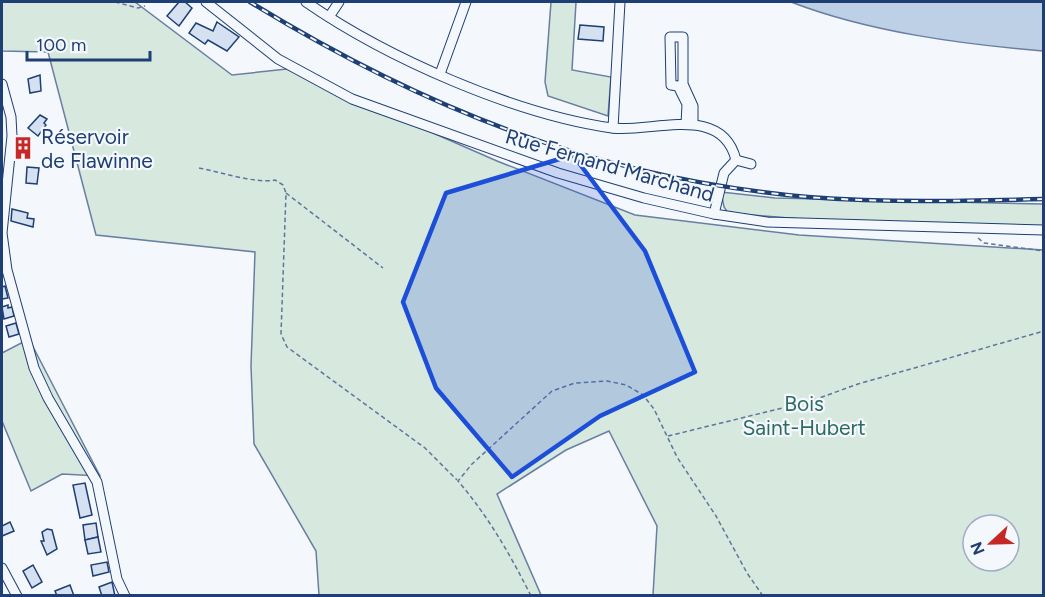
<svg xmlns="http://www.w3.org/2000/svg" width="1045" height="597" font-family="Figtree,sans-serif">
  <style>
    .green { fill: #d7e8df; stroke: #687fa3; stroke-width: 1.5; fill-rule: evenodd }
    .water { fill: #bed0e5; stroke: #687fa3; stroke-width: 1.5 }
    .building { fill: #d5e0f0; stroke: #1d3f73; stroke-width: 1.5 }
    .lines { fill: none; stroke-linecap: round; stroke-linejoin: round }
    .minor-casing { stroke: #1d3f73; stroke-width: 11 }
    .path { stroke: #5e769c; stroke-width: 1.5; stroke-dasharray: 4.5 3; stroke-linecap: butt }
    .minor { stroke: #f4f7fb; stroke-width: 9 }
    .rail-casing { stroke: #1d3f73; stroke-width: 4.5 }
    .rail { stroke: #f4f7fb; stroke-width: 2; stroke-dasharray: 7; stroke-linecap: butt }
    .marked { fill: #1d4ed8; fill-opacity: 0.2; stroke: #1d4ed8; stroke-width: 4.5; stroke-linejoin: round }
    .labels { text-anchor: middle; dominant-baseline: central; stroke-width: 4.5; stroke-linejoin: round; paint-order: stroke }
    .poi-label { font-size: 21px; fill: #1d3f73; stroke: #f4f7fb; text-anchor: start }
    .street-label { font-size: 21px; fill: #1d3f73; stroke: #f4f7fb }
    .park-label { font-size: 21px; fill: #2c6c60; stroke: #f4f7fb }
  </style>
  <rect width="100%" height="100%" fill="#f4f7fb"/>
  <g class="green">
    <path d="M2,2H135L232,75L287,69L497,161L635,215L799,235L1043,250V595H653L657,526L609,431L566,450L497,494L541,595H319L316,551L254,444L251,366L255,252L96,235L48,52L2,51ZM973,525H1009V561H973Z"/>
    <polygon points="551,2 576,2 572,70 611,77 608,116 548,96 545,82"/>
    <polygon points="721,192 775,198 1043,204 1043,226 848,223 728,213 724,207"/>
    <polygon points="29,339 100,476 62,474 31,491 2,421 2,353"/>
  </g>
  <path class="water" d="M791,2H1043V51C960,44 869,32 791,2Z"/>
  <g class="building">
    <polygon points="179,2 185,2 192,8 179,26 167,16"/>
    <polygon points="217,22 239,37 227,51 208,40 205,44 189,33 196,23 213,31"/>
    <polygon points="580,25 604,27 603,41 578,39"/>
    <polygon points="40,75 41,91 30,93 28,79"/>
    <polygon points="40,115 47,119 44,123 46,125 38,136 28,128"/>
    <polygon points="20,140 30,143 26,156 17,154"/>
    <polygon points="27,167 39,168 37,184 26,183"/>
    <polygon points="12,209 28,213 27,218 34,219 33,227 11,221"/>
    <polygon points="5,286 8,298 2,299 2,287"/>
    <polygon points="8,305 8,308 12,307 14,316 4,319 2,307"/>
    <polygon points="16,323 19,334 9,337 6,326"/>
    <polygon points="85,483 92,515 80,518 73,485"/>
    <polygon points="10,522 14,531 2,536 2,526"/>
    <polygon points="96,523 98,537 85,540 83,525"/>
    <polygon points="47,529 52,530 57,549 47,555 41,541 44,541 42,532"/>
    <polygon points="98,537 101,552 88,554 85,540"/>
    <polygon points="107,562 109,572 93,576 91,565"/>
    <polygon points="33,565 42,582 32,588 23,571"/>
    <polygon points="112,582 115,596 102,596 99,587"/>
    <polygon points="70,585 74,596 57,596 55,591"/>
  </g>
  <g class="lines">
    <g class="minor-casing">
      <g id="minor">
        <polyline points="206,2 278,59 352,99 558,173 644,198 714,214 767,222 1044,230"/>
        <path d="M306,2C387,58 514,114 612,128C652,133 722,103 736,160"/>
        <polyline points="329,17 339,2"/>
        <polyline points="440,74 466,2"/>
        <polyline points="2,84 11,117 12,136 2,233 7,270 34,368 48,398 97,482 117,579 125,596"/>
        <polyline points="686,124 687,104 678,86 671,85 670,37 683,37 683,84 693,106 693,123"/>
        <polyline points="613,128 620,2"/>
        <polyline points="736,160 751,164"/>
        <polyline points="714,214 724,173 736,160"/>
        <polyline points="2,568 17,596"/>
      </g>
    </g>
    <g class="path">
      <polyline points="115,2 138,8 145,6"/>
      <path d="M199,168C221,172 256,184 275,180L283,185L286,193L281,334L287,347L425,448L457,480"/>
      <polyline points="286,193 383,268"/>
      <polyline points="978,238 984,243 1044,251"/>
      <polyline points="668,436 811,401 858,384 1044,331"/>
      <path d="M531,596C510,554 488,516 458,481L472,464L552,391L575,383L607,381L626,385L643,395L654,409L677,457L716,516L747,573L763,596"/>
    </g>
    <use href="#minor" class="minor"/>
    <g class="rail-casing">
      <path id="rail" d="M250,2C428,111 599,178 808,197C886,203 965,201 1044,199"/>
    </g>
    <use href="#rail" class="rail"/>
  </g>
  <path class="marked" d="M573,155L645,251L695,372L600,416L512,477L436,388L403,302L446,193Z"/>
  <defs>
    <g id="building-bare" transform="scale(1.8)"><path d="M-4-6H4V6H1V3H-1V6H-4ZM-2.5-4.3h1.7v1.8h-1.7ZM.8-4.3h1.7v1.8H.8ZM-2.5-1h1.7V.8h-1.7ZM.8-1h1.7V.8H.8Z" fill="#c62828" stroke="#f4f7fb" stroke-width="2.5" paint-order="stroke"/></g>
  </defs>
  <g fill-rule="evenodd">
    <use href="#building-bare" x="23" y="148"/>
  </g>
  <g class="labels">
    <g class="poi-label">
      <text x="41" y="136">Réservoir<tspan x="41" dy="24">de Flawinne</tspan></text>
    </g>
    <g class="street-label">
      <text transform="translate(610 165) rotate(16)">Rue Fernand Marchand</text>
    </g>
    <g class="park-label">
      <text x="804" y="403">Bois<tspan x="804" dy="24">Saint-Hubert</tspan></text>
    </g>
  </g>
  <rect width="1045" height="597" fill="none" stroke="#1d3f73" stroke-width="6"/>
  <g transform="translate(991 543) rotate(248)"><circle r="28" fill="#f4f7fb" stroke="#9eadc5" stroke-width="1.5"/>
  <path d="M0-4.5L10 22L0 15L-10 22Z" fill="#c62828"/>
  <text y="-9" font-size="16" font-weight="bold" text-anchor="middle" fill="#1d3f73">N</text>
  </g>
  <path d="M27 51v9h123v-9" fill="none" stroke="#1d3f73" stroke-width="3"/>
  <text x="36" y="51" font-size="18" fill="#1d3f73" stroke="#f4f7fb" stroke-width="4.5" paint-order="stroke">100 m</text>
</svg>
